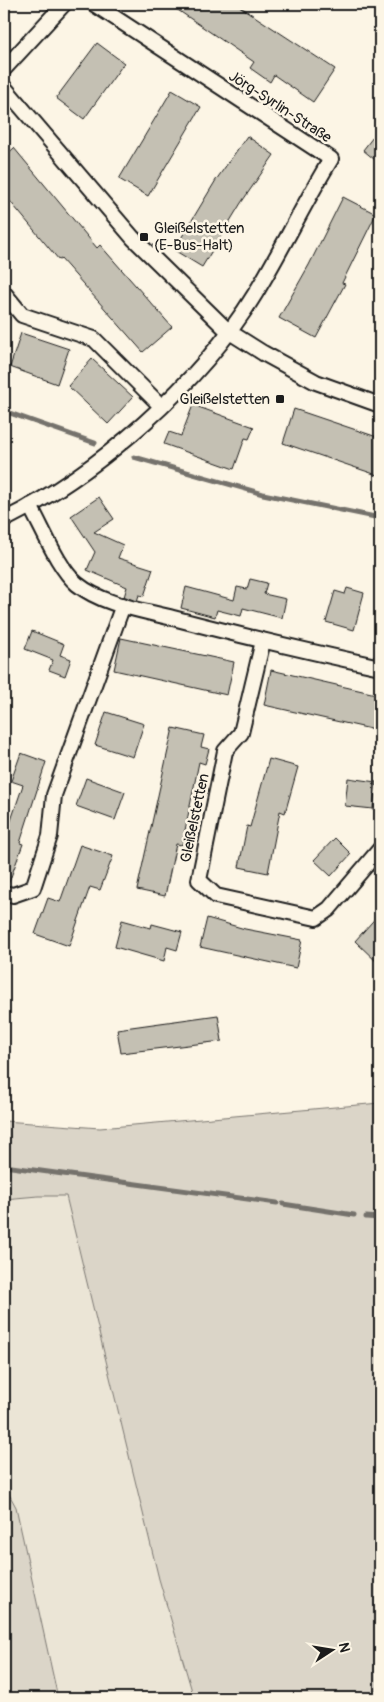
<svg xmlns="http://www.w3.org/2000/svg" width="384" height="1702" font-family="Pangolin,sans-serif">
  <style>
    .built { fill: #ebe5d6 }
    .green { fill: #dbd5c8; stroke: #7c7872 }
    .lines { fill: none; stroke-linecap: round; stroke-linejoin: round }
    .stream { stroke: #75726c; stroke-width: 5 }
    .building { fill: #c4c0b3; stroke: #1c1c1c }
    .street-casing { stroke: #1c1c1c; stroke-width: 18 }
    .street { stroke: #fcf5e5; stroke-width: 14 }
    .poi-dot { fill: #1c1c1c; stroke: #fcf5e5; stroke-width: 2 }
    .labels { text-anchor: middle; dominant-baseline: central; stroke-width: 5; stroke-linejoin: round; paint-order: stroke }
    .street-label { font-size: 15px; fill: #1c1c1c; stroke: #fcf5e5 }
    .poi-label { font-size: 15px; fill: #1c1c1c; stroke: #fcf5e5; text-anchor: start }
  </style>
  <rect width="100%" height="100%" fill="#fcf5e5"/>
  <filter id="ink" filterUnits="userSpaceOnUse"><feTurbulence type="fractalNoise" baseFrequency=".02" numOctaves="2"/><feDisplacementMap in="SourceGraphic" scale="10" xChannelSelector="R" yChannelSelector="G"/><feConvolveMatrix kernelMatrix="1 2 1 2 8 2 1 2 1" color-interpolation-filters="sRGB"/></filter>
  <g filter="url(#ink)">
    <polygon class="built" points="38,1196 66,1196 159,1579 194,1698 58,1698 16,1507 4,1485 4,1199"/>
    <g class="green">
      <polygon points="380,1103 380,1698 194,1698 159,1579 66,1196 38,1196 4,1199 4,1121 100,1128"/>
      <polygon points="4,1485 16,1507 58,1698 4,1698"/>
    </g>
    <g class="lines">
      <g class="stream">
        <polyline points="4,411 95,443"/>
        <polyline points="134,457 263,494 380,518"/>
        <polyline points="4,1166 277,1203"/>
        <polyline points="283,1204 354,1215"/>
        <polyline points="366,1217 380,1218"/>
      </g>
    </g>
    <g class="building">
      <polygon points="169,4 236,4 335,69 313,102 274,75 270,82 250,68 254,62"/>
      <polygon points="97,43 124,63 84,119 56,98"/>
      <polygon points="172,90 201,107 148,196 119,179"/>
      <polygon points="380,128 380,164 363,150"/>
      <polygon points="247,136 274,155 241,203 202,267 174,250 216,180"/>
      <polygon points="14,148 97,248 100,245 172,327 143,352 61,259 59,260 4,194 4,157"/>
      <polygon points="343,197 376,214 342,283 345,284 316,338 279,318 309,265"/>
      <polygon points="21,333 69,349 57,384 10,367"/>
      <polygon points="92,359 133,397 108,424 68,386"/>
      <polygon points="193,405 254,427 249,439 245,438 234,469 164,444 169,432 181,436"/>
      <polygon points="294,409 380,438 380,476 283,443"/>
      <polygon points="99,497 114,519 94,532 123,545 118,558 153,569 144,596 139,595 137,601 124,597 127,587 87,570 95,552 71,516"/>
      <polygon points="250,579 267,583 264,594 286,599 282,618 243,608 241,616 217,610 215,617 181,608 186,587 234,600 237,587 247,589"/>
      <polygon points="347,588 364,593 354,630 326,622 335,591 345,594"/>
      <polygon points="32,631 64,644 60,655 71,659 65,676 49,670 53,660 25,649"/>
      <polygon points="121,638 234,662 227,695 114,670"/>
      <polygon points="271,670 380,695 380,731 264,705"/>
      <polygon points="106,712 144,724 133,757 95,745"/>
      <polygon points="173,728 204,735 201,747 209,749 205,764 199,762 182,845 176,844 165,896 137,890"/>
      <polygon points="21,753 46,762 20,843 23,844 8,885 4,884 4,841 23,785 11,781"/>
      <polygon points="269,759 298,767 285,813 280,811 268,873 239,867 247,826 250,827"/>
      <polygon points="86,778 125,792 115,820 76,806"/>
      <polygon points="348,778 376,782 373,809 345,806"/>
      <polygon points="335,838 351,854 331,876 314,860"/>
      <polygon points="80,845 113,856 100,890 90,887 69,946 35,934 48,898 60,902"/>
      <polygon points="380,913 380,965 355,941"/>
      <polygon points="207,918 245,929 302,940 296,968 200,947"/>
      <polygon points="122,920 151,928 152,924 182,932 177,950 167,947 164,961 115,947"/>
      <polygon points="218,1015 222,1041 121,1053 117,1029"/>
    </g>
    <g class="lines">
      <g class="street-casing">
        <g id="street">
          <polyline points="4,69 64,4"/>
          <polyline points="4,87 133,238 228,331 263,353 316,382 380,405"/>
          <polyline points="4,293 22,315 94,339 161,406"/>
          <path d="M30,506C43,529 58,568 77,584C103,605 142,610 173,618C242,636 311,652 380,667"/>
          <path d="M4,520C98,473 200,384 255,294C282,250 304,203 331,159L94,4"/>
          <polyline points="263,641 241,733 225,751 199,880 216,896 316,918 329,909 380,849"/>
          <polyline points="4,893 13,895 33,888 50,836 54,795 123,605"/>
        </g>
      </g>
      <use href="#street" class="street"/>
    </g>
  </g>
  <g class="poi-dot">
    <rect x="139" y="232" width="10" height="10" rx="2.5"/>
    <rect x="275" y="394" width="10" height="10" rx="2.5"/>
  </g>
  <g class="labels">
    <g class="street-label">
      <text transform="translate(280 107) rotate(33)">Jörg-Syrlin-Straße</text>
      <text transform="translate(195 818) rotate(-78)">Gleißelstetten</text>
    </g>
    <g class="poi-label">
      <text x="154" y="228">Gleißelstetten<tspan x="154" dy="17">(E-Bus-Halt)</tspan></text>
      <text x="270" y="399" text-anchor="end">Gleißelstetten</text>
    </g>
  </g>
  <rect width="384" height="1702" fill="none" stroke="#fcf5e5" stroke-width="20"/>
  <rect x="10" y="10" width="364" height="1682" fill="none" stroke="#1c1c1c" stroke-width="2" filter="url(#ink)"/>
  <g transform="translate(332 1650) rotate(78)" stroke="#fcf5e5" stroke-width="4" paint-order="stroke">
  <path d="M0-4L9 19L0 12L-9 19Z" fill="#1c1c1c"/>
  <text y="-8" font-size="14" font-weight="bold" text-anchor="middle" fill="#1c1c1c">N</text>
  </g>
</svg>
